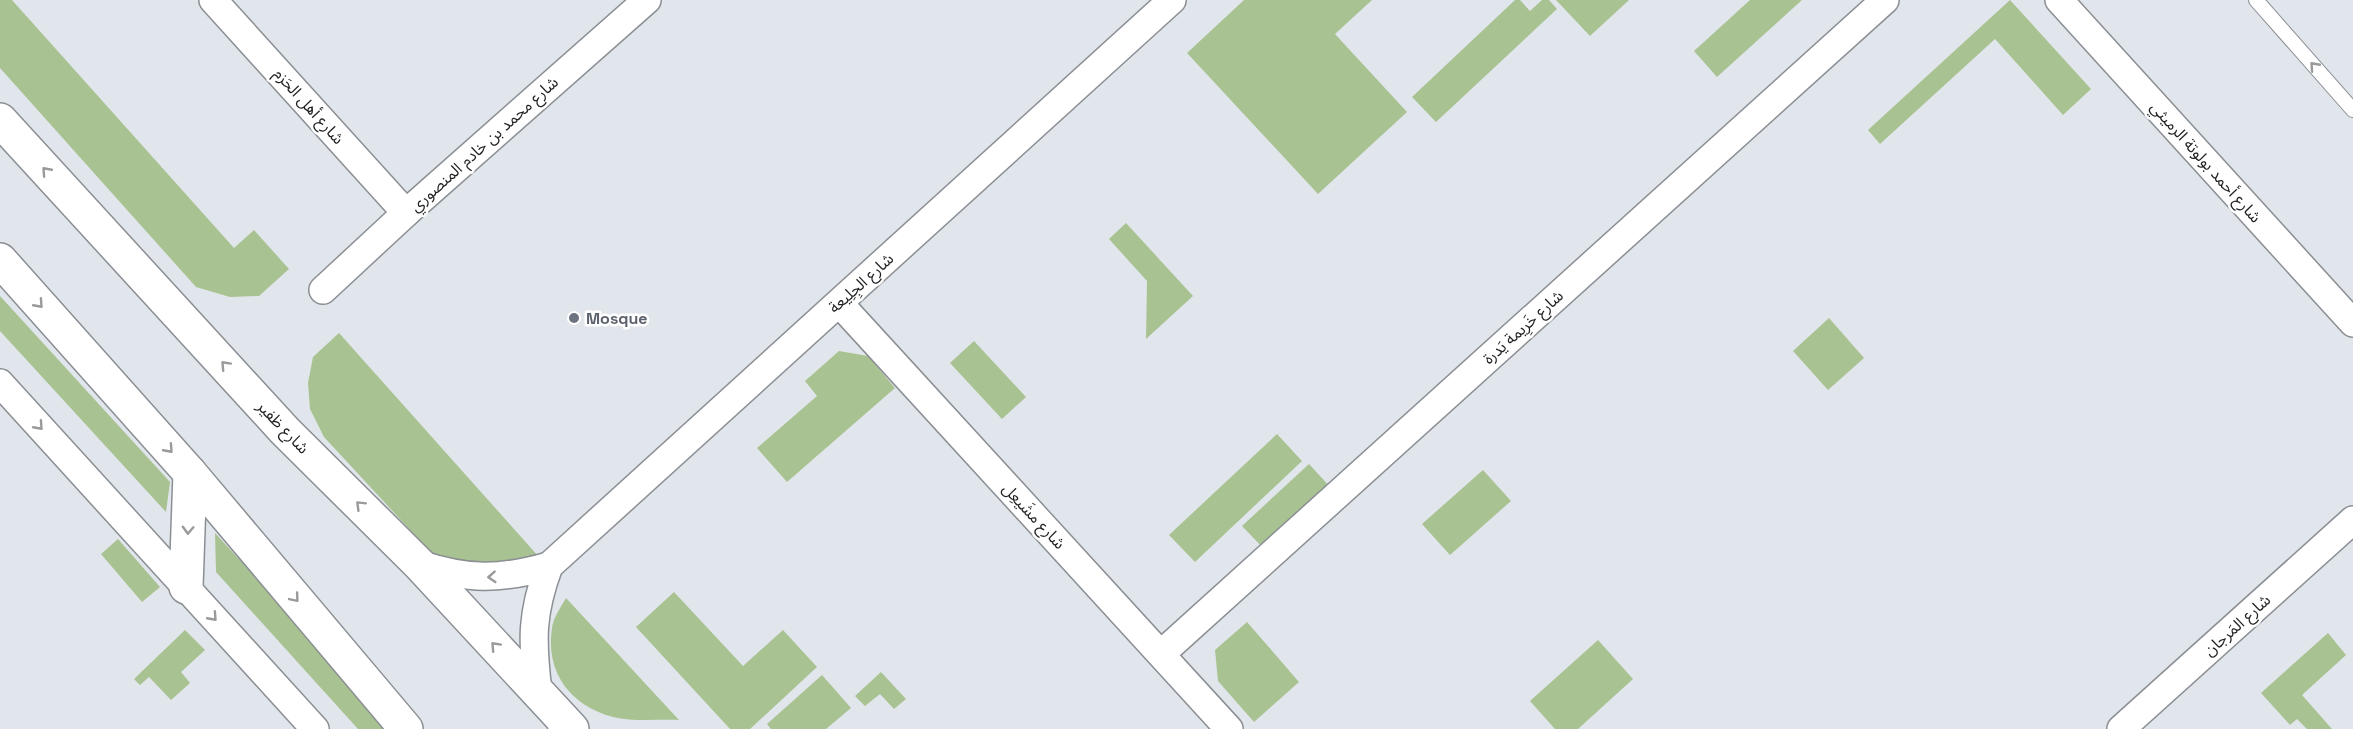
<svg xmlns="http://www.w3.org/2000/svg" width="2353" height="729" font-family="'Space Grotesk','Noto Sans Arabic',sans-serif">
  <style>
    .green { fill: #a9c291 }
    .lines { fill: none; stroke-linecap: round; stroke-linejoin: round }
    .service-casing { stroke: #8b8f94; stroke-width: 16 }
    .minor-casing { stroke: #8b8f94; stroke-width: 30 }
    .secondary-casing { stroke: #8b8f94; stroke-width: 36 }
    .primary-casing { stroke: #8b8f94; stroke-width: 36 }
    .service { stroke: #fff; stroke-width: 14 }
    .minor { stroke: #fff; stroke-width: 27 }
    .secondary { stroke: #fff; stroke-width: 33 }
    .primary { stroke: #fff; stroke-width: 33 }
    .oneway { stroke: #999a9b }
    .worship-dot { fill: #6b7280; stroke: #fff; stroke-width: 2 }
    .labels { text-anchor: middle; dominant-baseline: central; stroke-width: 5; stroke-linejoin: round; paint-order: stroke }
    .street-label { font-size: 16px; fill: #1d1f21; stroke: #fff }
    .worship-label { font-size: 16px; font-weight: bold; fill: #5b616d; stroke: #fff; text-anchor: start }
  </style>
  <rect width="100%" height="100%" fill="#e1e6ec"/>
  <g class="green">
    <polygon points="0,0 12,0 234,248 254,230 289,269 259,296 230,297 196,287 0,68"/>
    <polygon points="1244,0 1372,0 1335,34 1407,112 1318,194 1187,53"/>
    <polygon points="1515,0 1520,0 1530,11 1542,0 1549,0 1557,9 1436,122 1412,97"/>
    <polygon points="1556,0 1629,0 1590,36"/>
    <polygon points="1750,0 1802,0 1717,77 1694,51"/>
    <polygon points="2010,0 2091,89 2063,115 1995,39 1880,144 1868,130"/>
    <polygon points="1126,223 1193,296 1146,339 1147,281 1109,239"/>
    <polygon points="0,296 170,482 166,512 0,331"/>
    <polygon points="1829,318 1864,358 1828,390 1793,351"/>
    <polygon points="339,333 539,557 448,571 324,437 310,409 308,383 313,357"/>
    <polygon points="974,341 1026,397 1002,419 950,363"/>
    <polygon points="839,351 868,356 895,388 787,482 757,448 817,396 805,381"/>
    <polygon points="1277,434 1302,461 1195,562 1169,535"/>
    <polygon points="1309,464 1332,489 1266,551 1242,526"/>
    <polygon points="1483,470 1511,501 1450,555 1422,524"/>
    <polygon points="215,533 395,729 358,729 216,572"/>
    <polygon points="118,539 160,587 142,602 101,554"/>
    <polygon points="674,592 743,666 783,630 817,667 750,729 730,729 636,627"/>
    <path d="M566,598L679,720C658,719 633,722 613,717C571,706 545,673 552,628C553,618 561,607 566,598Z"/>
    <polygon points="1247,622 1299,682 1254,722 1218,681 1215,650"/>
    <polygon points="185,630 205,650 181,672 190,683 171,700 149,677 140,685 134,679"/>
    <polygon points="2328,633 2346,655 2302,695 2332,729 2307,729 2297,719 2290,725 2261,693"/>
    <polygon points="1598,640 1633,679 1578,729 1555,729 1530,701"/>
    <polygon points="881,672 906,699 894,709 880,694 865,706 855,696"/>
    <polygon points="822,675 851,708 826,729 771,729 767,724"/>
  </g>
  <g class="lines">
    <g class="service-casing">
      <polyline id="service" points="2256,0 2353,110"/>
    </g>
    <g class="minor-casing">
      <g id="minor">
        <polyline points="213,0 406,213"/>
        <polyline points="2059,0 2353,323"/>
        <polyline points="323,290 406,213 647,0"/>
        <polyline points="839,303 1229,729"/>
        <polyline points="0,383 315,729"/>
        <path d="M419,564C468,580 500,580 549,566"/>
        <polyline points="1161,654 1885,0"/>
        <path d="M538,692C532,641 531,614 549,566L1172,0"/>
        <polyline points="2121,729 2353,520"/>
      </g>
    </g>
    <g class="secondary-casing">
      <g id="secondary">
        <polyline points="0,120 285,431 419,564 572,729"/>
        <polyline points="0,260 190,473 406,729"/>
        <polyline points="186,587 190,473"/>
      </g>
    </g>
    <g class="primary-casing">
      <polyline id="primary" points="563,720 566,729"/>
    </g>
    <use href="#service" class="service"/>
    <use href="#minor" class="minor"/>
    <use href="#secondary" class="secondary"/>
    <use href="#primary" class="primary"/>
  </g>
  <defs><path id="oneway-chevron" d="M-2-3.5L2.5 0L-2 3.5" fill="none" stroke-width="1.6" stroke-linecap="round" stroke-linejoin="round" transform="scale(1.5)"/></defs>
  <g class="oneway">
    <use href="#oneway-chevron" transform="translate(2314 66) rotate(-132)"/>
    <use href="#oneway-chevron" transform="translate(46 171) rotate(-132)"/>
    <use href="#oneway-chevron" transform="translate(39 304) rotate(48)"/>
    <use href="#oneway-chevron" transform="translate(225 365) rotate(-133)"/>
    <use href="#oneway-chevron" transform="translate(39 426) rotate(48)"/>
    <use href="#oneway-chevron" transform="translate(169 449) rotate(48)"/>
    <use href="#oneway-chevron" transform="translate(360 505) rotate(-135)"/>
    <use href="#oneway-chevron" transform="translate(188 530) rotate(92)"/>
    <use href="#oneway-chevron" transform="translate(492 577) rotate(176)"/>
    <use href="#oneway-chevron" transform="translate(295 598) rotate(50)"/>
    <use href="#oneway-chevron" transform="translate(213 617) rotate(48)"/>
    <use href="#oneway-chevron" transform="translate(495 646) rotate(-133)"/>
  </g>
  <circle class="worship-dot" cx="574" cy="318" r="6"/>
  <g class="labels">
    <g class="street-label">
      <text transform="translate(309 106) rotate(48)">شارع أهل الحَزم</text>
      <text transform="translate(484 144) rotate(-42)">شارع محمد بن خادم المنصوري</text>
      <text transform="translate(2206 162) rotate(48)">شارع أحمد بولوتة الرميثي</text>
      <text transform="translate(861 283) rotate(-42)">شارع الجِلِيعة</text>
      <text transform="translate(1523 327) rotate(-42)">شارع خَرِيمة يَدرة</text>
      <text transform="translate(283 427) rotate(46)">شارع ظفير</text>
      <text transform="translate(1034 516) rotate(47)">شارع مشَيعِل</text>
      <text transform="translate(2237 625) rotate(-42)">شارع المَرجان</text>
    </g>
    <g class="worship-label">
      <text x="586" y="318">Mosque</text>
    </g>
  </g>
</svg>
